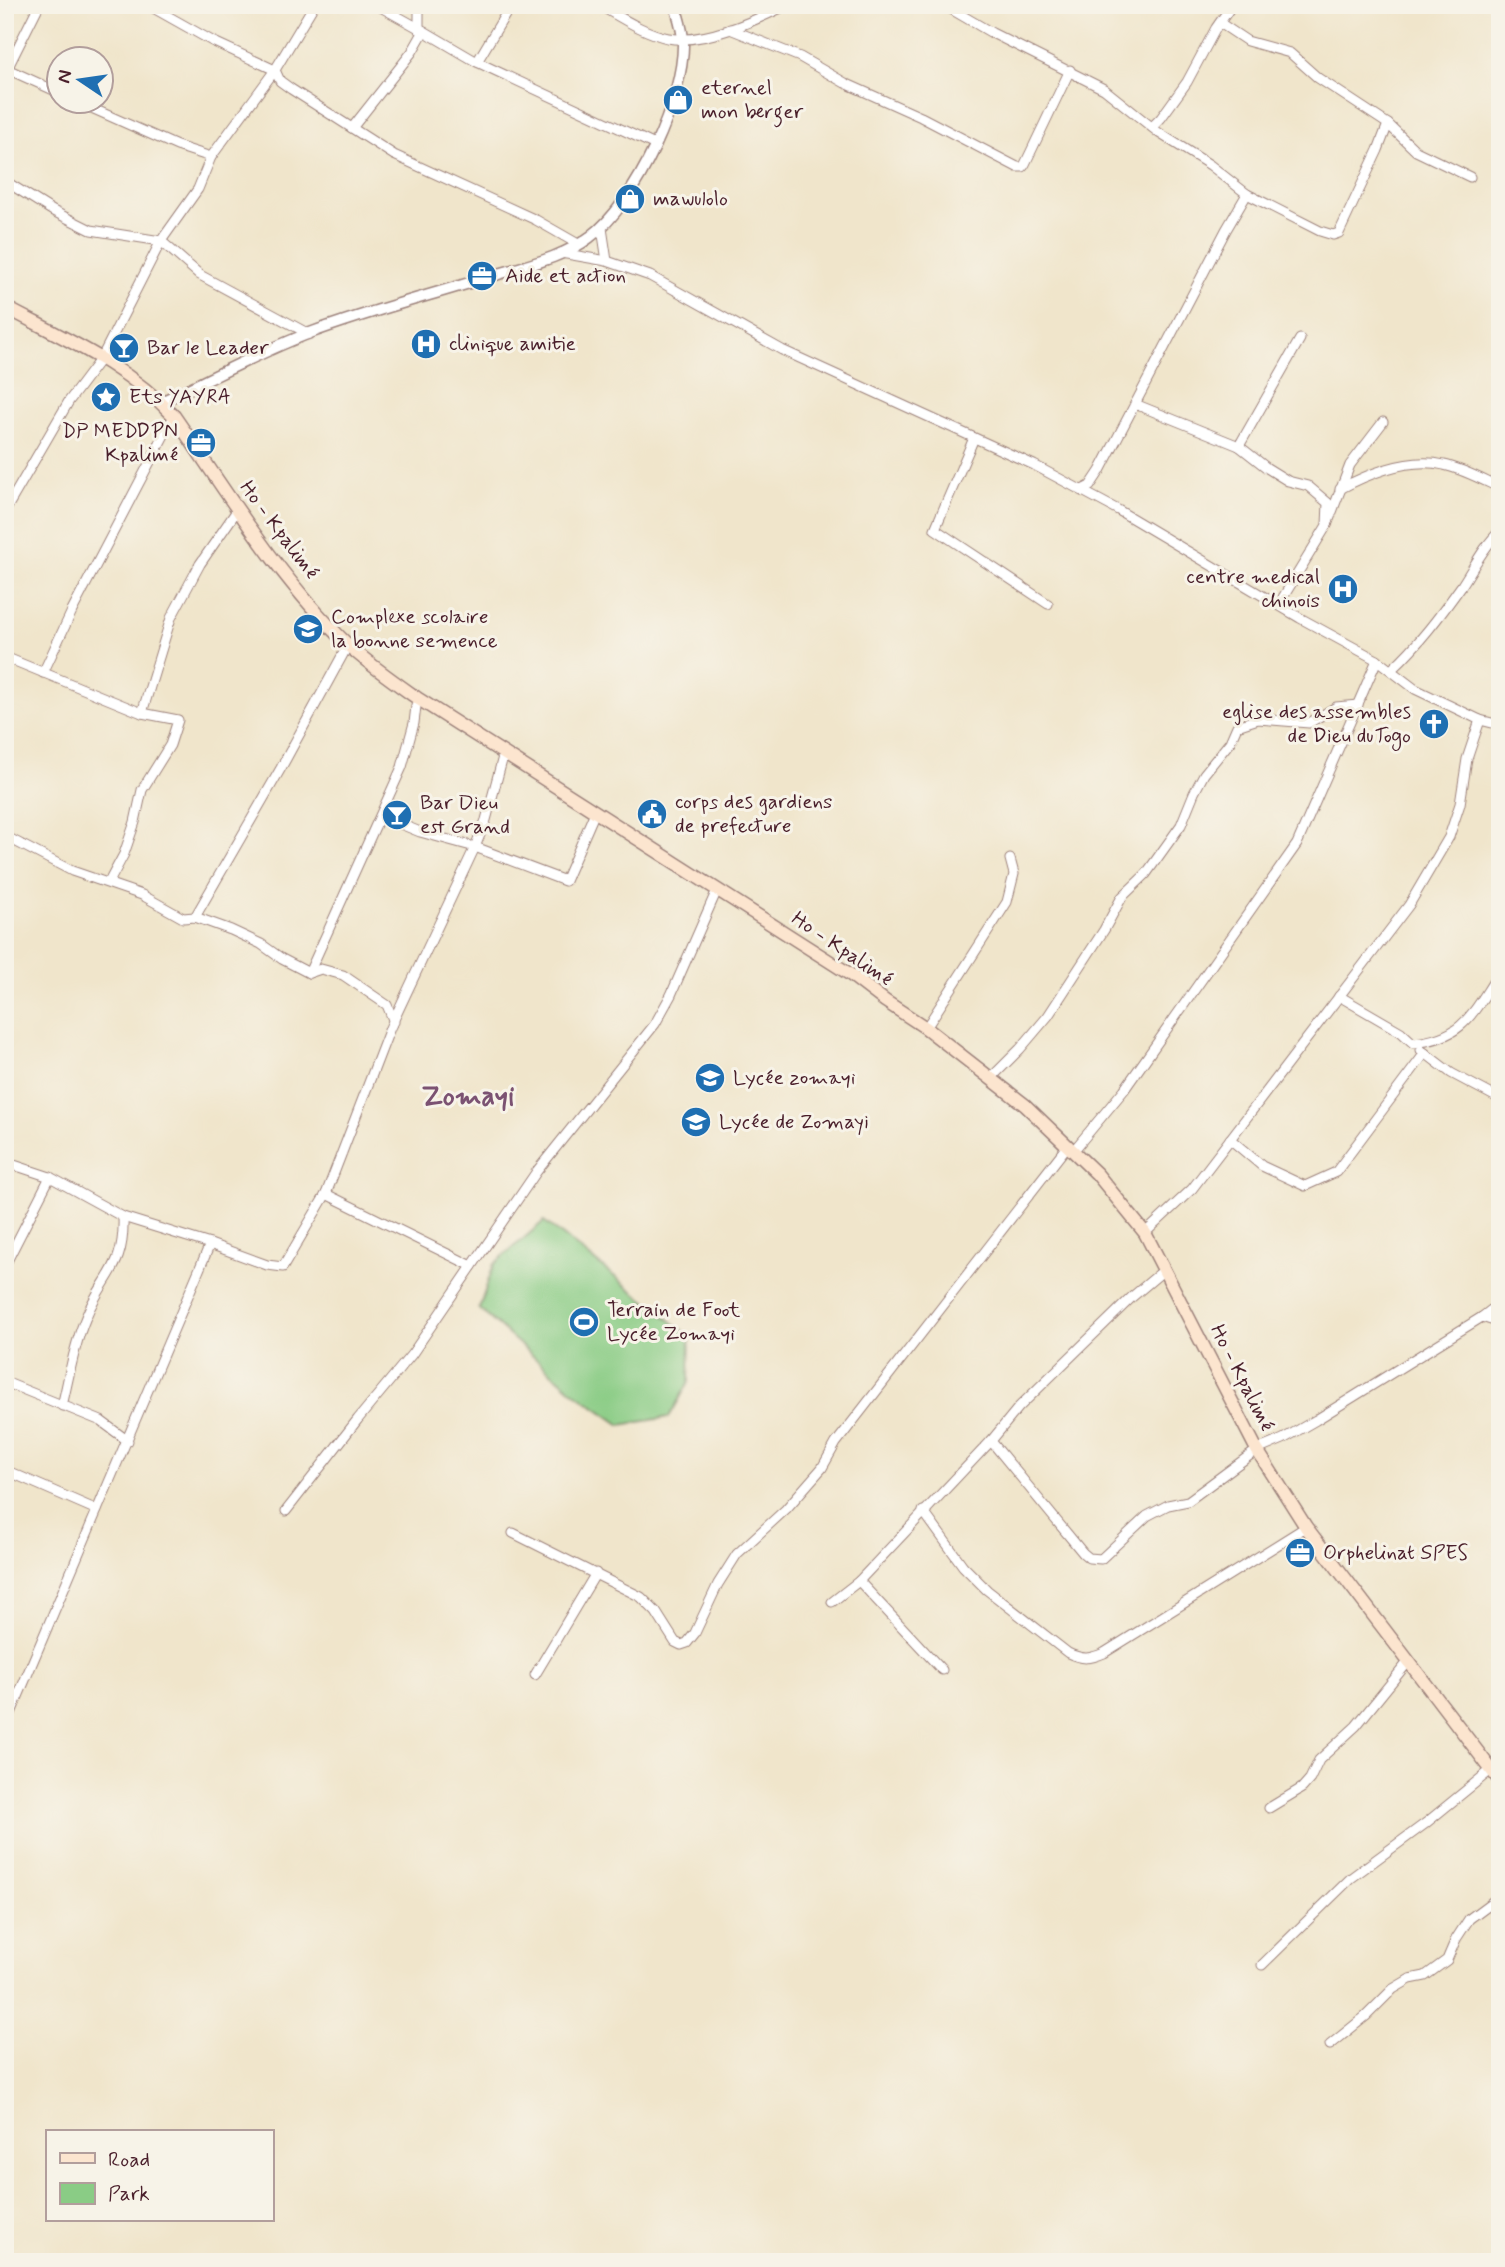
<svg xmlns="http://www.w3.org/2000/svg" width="1505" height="2267" font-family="Mynerve,sans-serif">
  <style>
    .green { fill: #8acc85; stroke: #6a7658; stroke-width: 2 }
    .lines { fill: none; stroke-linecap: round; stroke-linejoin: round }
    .minor-casing { stroke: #9d827b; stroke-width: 11 }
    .tertiary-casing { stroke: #9d827b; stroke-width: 13 }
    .secondary-casing { stroke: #9d827b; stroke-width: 15 }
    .minor { stroke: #fff; stroke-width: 9 }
    .tertiary { stroke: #fff; stroke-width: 10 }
    .secondary { stroke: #fce5cf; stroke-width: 12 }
    .labels { text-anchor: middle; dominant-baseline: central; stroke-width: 6; stroke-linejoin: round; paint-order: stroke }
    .poi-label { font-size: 21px; fill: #4a1f2b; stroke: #f7f3e8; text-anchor: start }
    .street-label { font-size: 21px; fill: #4a1f2b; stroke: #f7f3e8 }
    .district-label { font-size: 28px; font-weight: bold; fill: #7b5272; stroke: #f7f3e8 }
  </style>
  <rect width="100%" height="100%" fill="#f7f3e8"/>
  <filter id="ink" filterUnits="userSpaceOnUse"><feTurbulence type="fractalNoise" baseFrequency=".0143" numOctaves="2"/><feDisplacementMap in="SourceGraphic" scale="14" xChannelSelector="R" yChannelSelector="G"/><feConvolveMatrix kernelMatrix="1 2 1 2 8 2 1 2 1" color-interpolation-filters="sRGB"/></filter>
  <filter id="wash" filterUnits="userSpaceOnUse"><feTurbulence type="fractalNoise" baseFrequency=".00686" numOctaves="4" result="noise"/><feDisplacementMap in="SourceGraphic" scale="28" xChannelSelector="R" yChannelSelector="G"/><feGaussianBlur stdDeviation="1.57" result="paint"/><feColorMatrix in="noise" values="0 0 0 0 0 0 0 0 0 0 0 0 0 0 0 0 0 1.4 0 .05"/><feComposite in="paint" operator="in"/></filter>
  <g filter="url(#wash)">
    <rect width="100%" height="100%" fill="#f0e5cb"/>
    <polygon class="green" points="544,1221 690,1336 689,1382 669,1417 621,1425 574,1392 479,1309 494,1264"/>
  </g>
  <g filter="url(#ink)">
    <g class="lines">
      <g class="minor-casing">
        <g id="minor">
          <polyline points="148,5 212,41 275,70 280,81 291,89 394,155 536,220 578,244"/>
          <polyline points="419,5 419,29"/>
          <path d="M599,5C620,17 644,33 668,38C703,45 756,20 787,5"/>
          <polyline points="944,5 992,33 1104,89 1159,133 1210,165 1247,194"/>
          <polyline points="1220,23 1247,41 1290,53 1318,78 1388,124"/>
          <polyline points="730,29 800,57 845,83 921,117 1017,167 1023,167 1025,164 1070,70"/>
          <polyline points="424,31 477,62 655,145"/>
          <polyline points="477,62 511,5"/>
          <polyline points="5,68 60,93"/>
          <polyline points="5,73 39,5"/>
          <polyline points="78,102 177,146 211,157"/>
          <polyline points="1152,127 1161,118 1187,82 1216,28 1232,5"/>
          <polyline points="352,128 412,52 424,31 377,5"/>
          <polyline points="5,181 53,211 91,230 161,241 200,275 309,334"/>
          <polyline points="602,228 607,261 650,276 782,350 1034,465 1118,510 1300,618 1377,660 1415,689 1480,720 1500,725"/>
          <polyline points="561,253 607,261"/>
          <polyline points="1135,404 1239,446 1267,468 1288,481 1308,486 1328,503 1327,525"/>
          <polyline points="974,438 935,529 1048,604"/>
          <polyline points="1239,446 1300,339"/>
          <path d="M1340,489C1370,473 1410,457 1444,465C1463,469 1483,480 1500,488"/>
          <polyline points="1082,490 1090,486 1100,471 1226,230 1247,194 1320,231 1333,235 1339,233 1378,150 1388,124 1416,151 1470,177"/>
          <polyline points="5,511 69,401 102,357 161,241 198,189 211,157 275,70 314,5"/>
          <polyline points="1279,604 1327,525 1350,465 1383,422"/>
          <polyline points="5,657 142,713 178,720 170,745 142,790 135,822 124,854 109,882"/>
          <path d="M1392,669C1419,644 1440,616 1462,585C1474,567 1484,546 1500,531"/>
          <polyline points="43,673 72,611 174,416"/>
          <polyline points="142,713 171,618 200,564 238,509"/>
          <polyline points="381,816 420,832 475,847 565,881 595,812"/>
          <polyline points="5,836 72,871 142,895 183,918 195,917 231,930 261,944 282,959 309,973 321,969 343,975 387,1005 394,1022"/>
          <polyline points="195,917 281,768 348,645"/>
          <polyline points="309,973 402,767 414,723 417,698"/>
          <path d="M1339,996L1401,1032L1413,1043C1466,1038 1473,1011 1500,972"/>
          <polyline points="926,1028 1007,902 1014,874 1010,859"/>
          <polyline points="1421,1050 1451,1073 1500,1099"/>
          <polyline points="991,1078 1020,1049 1048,1016 1104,930 1122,897 1146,874 1181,825 1194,793 1204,774 1230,742 1237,726 1258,719 1309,723 1336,707 1358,705"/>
          <polyline points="1230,1139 1262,1166 1305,1186 1336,1172 1425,1053"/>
          <polyline points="1074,1150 1124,1090 1297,844 1377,660"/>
          <polyline points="5,1162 50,1177 123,1217 210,1244 267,1265 283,1267 326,1194 390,1028 475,847 486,820 504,753"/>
          <polyline points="326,1194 472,1266"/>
          <polyline points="1145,1233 1192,1189 1409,905 1449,837 1460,804 1467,759 1480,720"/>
          <polyline points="5,1265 50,1177"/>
          <polyline points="1482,1317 1500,1323"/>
          <polyline points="5,1382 101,1421 128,1441"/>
          <path d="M62,1406C69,1377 74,1345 86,1317C103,1274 125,1270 123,1217"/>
          <polyline points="991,1441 1083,1553 1089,1558 1101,1559 1147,1516 1168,1505 1188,1501 1257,1450 1283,1439 1316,1420 1482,1317 1500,1303"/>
          <polyline points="5,1470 97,1510"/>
          <polyline points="286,1511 358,1419 412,1354 537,1171 655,1024 671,995 717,890"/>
          <path d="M923,1511L963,1566L987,1590L1068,1653C1083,1660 1090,1659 1104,1653L1306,1527"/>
          <polyline points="513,1533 641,1597 656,1612 675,1642 681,1645 687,1643 695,1633 718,1584 737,1554 786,1509 822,1468 836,1443 1068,1145"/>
          <polyline points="859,1581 942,1670"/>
          <polyline points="832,1602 859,1581 991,1441 1019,1407 1132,1297 1164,1270"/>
          <polyline points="535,1675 596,1573"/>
          <polyline points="11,1713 210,1244"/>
          <polyline points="1269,1808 1302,1788 1310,1779 1319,1760 1356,1726 1408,1662"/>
          <polyline points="1262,1965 1351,1878 1426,1823 1491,1770"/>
          <polyline points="1330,2045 1366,2016 1393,1989 1410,1979 1425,1976 1447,1960 1456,1939 1469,1919 1500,1896"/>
        </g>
      </g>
      <g class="tertiary-casing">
        <path id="tertiary" d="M161,402C209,380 261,351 310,333C369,311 432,295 492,276C524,266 563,258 590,237C636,204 685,97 683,41C683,30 678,16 675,5"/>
      </g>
      <g class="secondary-casing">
        <path id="secondary" d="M5,307C65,339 126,365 174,416C228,494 279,579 349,646C370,665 393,681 417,698L851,975L885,1001L926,1028L1025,1105L1097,1174L1145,1233L1257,1450L1306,1527L1500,1781"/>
      </g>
      <use href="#minor" class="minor"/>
      <use href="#tertiary" class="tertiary"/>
      <use href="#secondary" class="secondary"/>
    </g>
  </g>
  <defs>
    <g id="shop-disc" transform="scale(1.575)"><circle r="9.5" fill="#1f6fb2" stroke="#f7f3e8"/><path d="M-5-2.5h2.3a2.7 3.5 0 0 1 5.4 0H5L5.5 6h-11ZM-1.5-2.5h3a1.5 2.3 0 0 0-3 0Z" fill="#fff"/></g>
    <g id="office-disc" transform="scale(1.575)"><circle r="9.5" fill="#1f6fb2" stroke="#f7f3e8"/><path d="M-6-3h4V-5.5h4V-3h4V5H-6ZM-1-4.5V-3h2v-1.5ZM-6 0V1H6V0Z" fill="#fff"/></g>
    <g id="hospital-disc" transform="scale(1.575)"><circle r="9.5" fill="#1f6fb2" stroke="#f7f3e8"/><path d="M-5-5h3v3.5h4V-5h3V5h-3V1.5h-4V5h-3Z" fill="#fff"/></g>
    <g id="bar-disc" transform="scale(1.575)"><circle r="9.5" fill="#1f6fb2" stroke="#f7f3e8"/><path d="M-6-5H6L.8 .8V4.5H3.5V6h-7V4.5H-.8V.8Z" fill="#fff"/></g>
    <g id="sight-disc" transform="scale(1.575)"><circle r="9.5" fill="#1f6fb2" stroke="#f7f3e8"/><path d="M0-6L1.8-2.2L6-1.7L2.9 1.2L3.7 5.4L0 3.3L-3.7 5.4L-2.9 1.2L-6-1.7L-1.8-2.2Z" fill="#fff"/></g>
    <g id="school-disc" transform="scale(1.575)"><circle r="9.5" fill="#1f6fb2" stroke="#f7f3e8"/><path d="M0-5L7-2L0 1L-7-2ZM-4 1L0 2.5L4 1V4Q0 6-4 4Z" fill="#fff"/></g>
    <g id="church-disc" transform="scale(1.575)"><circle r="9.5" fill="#1f6fb2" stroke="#f7f3e8"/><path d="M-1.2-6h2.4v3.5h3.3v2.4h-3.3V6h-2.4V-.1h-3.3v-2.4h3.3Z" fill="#fff"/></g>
    <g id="civic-disc" transform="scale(1.575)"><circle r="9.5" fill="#1f6fb2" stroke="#f7f3e8"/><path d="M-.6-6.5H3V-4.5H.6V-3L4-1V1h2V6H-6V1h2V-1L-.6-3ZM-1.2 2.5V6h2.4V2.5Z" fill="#fff"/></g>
    <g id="university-disc" transform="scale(1.575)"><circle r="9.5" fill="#1f6fb2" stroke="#f7f3e8"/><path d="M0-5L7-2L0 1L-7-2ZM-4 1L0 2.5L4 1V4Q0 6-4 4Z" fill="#fff"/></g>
    <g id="stadium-disc" transform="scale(1.575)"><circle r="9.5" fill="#1f6fb2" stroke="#f7f3e8"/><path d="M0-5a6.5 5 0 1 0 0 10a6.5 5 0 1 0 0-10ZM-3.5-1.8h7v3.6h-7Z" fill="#fff"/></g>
  </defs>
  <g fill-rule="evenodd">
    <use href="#shop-disc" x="678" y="100"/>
    <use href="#shop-disc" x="630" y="199"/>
    <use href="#office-disc" x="482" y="276"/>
    <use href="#hospital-disc" x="426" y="344"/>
    <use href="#bar-disc" x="124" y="348"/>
    <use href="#sight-disc" x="106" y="397"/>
    <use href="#office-disc" x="201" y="443"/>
    <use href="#hospital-disc" x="1343" y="589"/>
    <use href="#school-disc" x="308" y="629"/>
    <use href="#church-disc" x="1434" y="724"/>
    <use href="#civic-disc" x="652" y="814"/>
    <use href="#bar-disc" x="397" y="815"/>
    <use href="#university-disc" x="710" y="1078"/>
    <use href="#school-disc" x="696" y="1122"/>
    <use href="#stadium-disc" x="584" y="1322"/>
    <use href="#office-disc" x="1300" y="1553"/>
  </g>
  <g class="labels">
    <g class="poi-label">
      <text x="701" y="88">eternel<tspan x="701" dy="24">mon berger</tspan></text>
      <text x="653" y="199">mawulolo</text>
      <text x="505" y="276">Aide et action</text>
      <text x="449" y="344">clinique amitie</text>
      <text x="147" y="348">Bar le Leader</text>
      <text x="129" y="397">Ets YAYRA</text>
      <text x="178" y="431" text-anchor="end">DP MEDDPN<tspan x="178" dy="24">Kpalimé</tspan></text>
      <text x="1320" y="577" text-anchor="end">centre medical<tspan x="1320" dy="24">chinois</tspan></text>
      <text x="331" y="617">Complexe scolaire<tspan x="331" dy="24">la bonne semence</tspan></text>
      <text x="1411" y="712" text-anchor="end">eglise des assembles<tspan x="1411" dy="24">de Dieu duTogo</tspan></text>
      <text x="675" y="802">corps des gardiens<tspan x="675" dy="24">de prefecture</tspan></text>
      <text x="420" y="803">Bar Dieu<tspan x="420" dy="24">est Grand</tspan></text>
      <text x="733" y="1078">Lycée zomayi</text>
      <text x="719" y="1122">Lycée de Zomayi</text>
      <text x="607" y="1310">Terrain de Foot<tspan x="607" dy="24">Lycée Zomayi</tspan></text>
      <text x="1323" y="1553">Orphelinat SPES</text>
    </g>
    <g class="street-label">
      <text transform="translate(279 530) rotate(53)">Ho - Kpalimé</text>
      <text transform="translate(842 949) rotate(34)">Ho - Kpalimé</text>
      <text transform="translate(1242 1378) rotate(63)">Ho - Kpalimé</text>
    </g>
    <g class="district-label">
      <text x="468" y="1097">Zomayi</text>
    </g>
  </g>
  <rect width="1505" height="2267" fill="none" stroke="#f7f3e8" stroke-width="28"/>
  <rect x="46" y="2130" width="228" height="91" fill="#f7f3e8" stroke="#b29e9c" stroke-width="2"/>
  <rect x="60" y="2153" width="35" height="10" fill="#fce5cf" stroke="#b29e9c" stroke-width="2"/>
  <text x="108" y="2166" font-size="21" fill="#4a1f2b">Road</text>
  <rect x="60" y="2183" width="35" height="21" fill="#8acc85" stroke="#b29e9c" stroke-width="2"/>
  <text x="108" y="2200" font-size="21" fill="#4a1f2b">Park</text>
  <g transform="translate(80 80) rotate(283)"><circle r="33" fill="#f7f3e8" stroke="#b29e9c" stroke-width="2"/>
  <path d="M0-5L12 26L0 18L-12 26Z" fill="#1f6fb2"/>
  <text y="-10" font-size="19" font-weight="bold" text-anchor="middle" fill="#4a1f2b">N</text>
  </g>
</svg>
